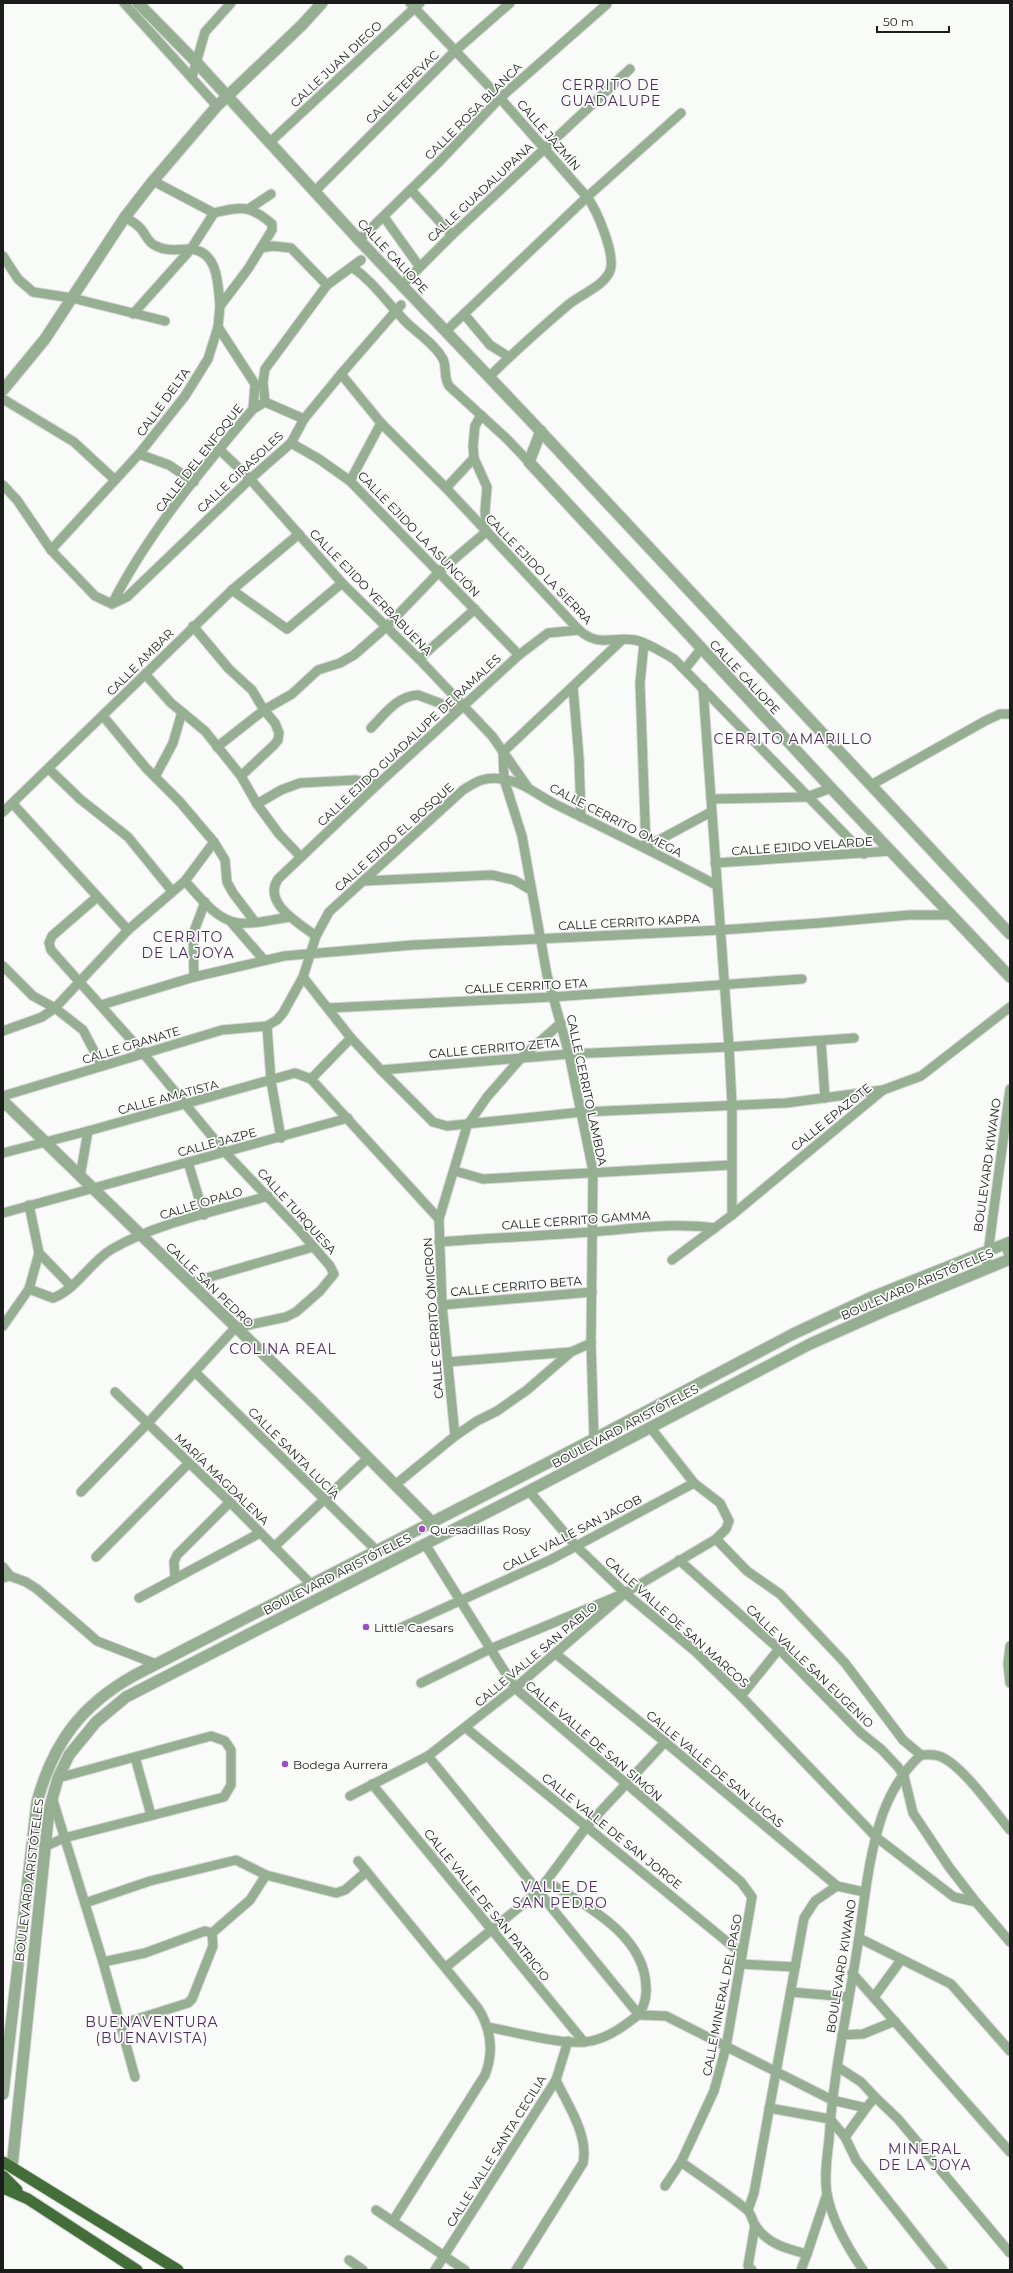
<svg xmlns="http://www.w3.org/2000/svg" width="1013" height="2273" font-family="Montserrat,sans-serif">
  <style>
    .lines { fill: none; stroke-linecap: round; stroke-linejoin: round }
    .minor-casing { stroke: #d5d7d5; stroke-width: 11 }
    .tertiary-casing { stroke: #d5d7d5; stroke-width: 13 }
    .primary-casing { stroke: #d5d7d5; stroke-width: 13 }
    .minor { stroke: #96ae91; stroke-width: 9 }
    .tertiary { stroke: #96ae91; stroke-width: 11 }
    .primary { stroke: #436d39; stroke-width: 11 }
    .poi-dot { fill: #9d4fbf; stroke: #f9fbf9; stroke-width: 1.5 }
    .labels { text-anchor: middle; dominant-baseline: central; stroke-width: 3.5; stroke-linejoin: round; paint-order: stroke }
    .street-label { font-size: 12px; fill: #1b1c1b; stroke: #f9fbf9 }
    .poi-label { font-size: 12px; fill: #1b1c1b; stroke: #f9fbf9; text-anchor: start }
    .quarter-label { font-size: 14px; letter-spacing: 1px; fill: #4f2960; stroke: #f9fbf9 }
  </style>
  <rect width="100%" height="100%" fill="#f9fbf9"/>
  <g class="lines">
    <g class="minor-casing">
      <g id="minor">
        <polyline points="124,3 217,106"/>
        <path d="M410,3L500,98L587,197C597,210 616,255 610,271C603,287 581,294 568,305C541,328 514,352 489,377"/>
        <polyline points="192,77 205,32 231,3"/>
        <polyline points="269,143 420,3"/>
        <polyline points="411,190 452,235"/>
        <polyline points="315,191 455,51 510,3"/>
        <polyline points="250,208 271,194"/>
        <path d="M125,217C129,220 134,222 138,226C146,232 146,242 156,246C168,252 177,249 189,249C219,250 218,286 220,306"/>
        <polyline points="384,217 419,266"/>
        <polyline points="359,240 439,162 500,98 607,4"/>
        <polyline points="261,248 273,246 291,248 327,285"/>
        <polyline points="3,256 18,279 33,292 72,298 165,321"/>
        <path d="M352,267C374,282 388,304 406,322C418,334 435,344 443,359C447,367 443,376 449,386L506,438L529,462"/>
        <polyline points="402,285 452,235 630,69"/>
        <polyline points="133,314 191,249 214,213"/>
        <polyline points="464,314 490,345 509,357"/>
        <polyline points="218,327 255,384 253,409"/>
        <polyline points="446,331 587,197 681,113"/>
        <path d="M341,374L381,423L446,488L579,630C599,648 613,636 635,640C648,643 662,652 674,659L864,854"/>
        <polyline points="3,399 74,442 114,479"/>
        <polyline points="265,402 304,419"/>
        <polyline points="291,443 319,459 350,481 519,655"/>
        <polyline points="219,449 250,479 342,583 419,659 492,736 527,786"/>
        <polyline points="139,454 169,465 194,482"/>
        <polyline points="350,481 381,423"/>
        <polyline points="3,485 17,500 51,550 95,596 112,604 127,597 250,479 291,443 304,419 341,374 401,305"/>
        <polyline points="446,488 474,458"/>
        <path d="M51,550L139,454L185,396L208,359L218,327L220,306L248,269L272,230V224C250,205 242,206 214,213L153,181"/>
        <polyline points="232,590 287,629 342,583"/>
        <path d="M112,604C148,533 202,469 253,409L265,402L263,382L265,369L327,285L361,260"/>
        <polyline points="193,626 229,669 252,690 264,710 275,723 279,733 278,740 274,745 241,776"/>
        <polyline points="644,643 640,683 646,847 711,812"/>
        <polyline points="419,659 475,609"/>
        <polyline points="685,669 701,649"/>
        <polyline points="145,674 171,703 205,731 241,776 257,804 279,834 300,856"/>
        <polyline points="573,687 579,758 581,817"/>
        <polyline points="703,688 729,1047 732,1105 732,1215"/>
        <path d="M371,728C385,714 397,696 418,695L458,710"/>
        <polyline points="217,747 264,710 292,694 318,670 340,663 354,655 386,627 439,572 486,532 485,511 487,487 474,458 473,446 475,426 481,415"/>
        <polyline points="503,752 504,779 522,836 547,975 569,1054 593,1171 591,1343 594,1439"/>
        <polyline points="503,752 622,640"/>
        <polyline points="49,769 80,799 128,837 172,891"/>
        <polyline points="155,777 173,743 182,712"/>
        <polyline points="871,785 985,721 1000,714 1010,714"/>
        <polyline points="711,799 807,797 831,788"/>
        <polyline points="13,804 128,930"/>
        <polyline points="257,804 281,790 300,783 355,780 378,784"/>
        <polyline points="3,812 232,590 299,534"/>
        <polyline points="214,842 225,860 227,882 233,893 255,922"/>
        <polyline points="715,863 891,851"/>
        <path d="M185,881C199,896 216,920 238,923C254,925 274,919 290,917"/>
        <polyline points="364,881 492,875 514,880 531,890"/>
        <polyline points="231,922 264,960"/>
        <path d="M316,936C300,924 262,903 278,879L378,784L519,655L548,633L579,630"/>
        <polyline points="3,966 33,996 55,1008 83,1030 102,1066"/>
        <polyline points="194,977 193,934 205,902"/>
        <polyline points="303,977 351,1038 381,1070 433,1122 447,1126 582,1112 786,1103 883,1090"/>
        <polyline points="101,1005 194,977 284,956 413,945 721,930 820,923 909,915 951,915"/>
        <polyline points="328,1008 552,997 802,979"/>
        <polyline points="267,1026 271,1081 281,1138"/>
        <polyline points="3,1031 42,1017 55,1008 128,930 185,881 214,842 180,802 146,768 103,716"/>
        <polyline points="821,1041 825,1098"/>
        <polyline points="381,1070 569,1054 729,1047 854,1038"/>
        <polyline points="311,1079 351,1038"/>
        <path d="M3,1096L222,1030L267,1026L277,1020L283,1013L303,977L316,936L329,912L463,790C477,781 486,776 502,779C525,782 539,797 559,806C612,832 664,857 716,885"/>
        <polyline points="3,1153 88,1131 295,1073 311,1079 439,1219"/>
        <polyline points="188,1162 204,1215"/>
        <polyline points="455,1171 483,1179 731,1165"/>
        <polyline points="80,1177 88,1131"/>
        <polyline points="29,1205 39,1253 71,1286"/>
        <polyline points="3,1213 348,1118"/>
        <path d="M439,1242C489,1238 540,1236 591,1232C633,1229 673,1222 715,1228"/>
        <polyline points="1005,1245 1010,1257"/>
        <polyline points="672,1260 732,1215 883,1090 921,1076 1010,1007"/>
        <polyline points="986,1268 1010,1089"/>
        <polyline points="189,1283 313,1247"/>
        <path d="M29,1289L53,1298C77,1289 90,1262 112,1249C157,1223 217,1211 268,1196"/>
        <polyline points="442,1305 592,1292"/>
        <polyline points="3,1326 29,1289 39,1253"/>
        <polyline points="447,1362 571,1352"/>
        <polyline points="195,1372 377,1551"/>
        <polyline points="115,1392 230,1502 311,1584"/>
        <polyline points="455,1436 442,1305 439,1219 467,1126 487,1097 521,1058 561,1023"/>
        <polyline points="395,1485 455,1436 477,1421 497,1411 527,1390 571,1352 591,1343"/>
        <polyline points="529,1491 576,1546 625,1593 696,1652 741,1696 876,1837 954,1897 976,1902 1010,1942"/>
        <polyline points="81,1492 147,1424 235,1328 286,1317 296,1312 320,1291 334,1274 330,1266 300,1231 224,1151 143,1053 51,950 49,943 52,936 97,897"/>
        <polyline points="716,1539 747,1571 780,1594 845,1663 903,1740 921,1755"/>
        <polyline points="425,1544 515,1688 741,1882 752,1897 726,2047 714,2091 681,2162 665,2186"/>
        <polyline points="274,1547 368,1458"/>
        <polyline points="96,1557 189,1463"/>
        <polyline points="679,1560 779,1649 861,1733 881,1749 898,1767 904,1776 913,1813 949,1867 976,1902"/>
        <polyline points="3,1567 10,1576"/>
        <polyline points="3,1578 10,1576 26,1582 37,1589 97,1641 156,1664"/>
        <polyline points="175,1578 174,1562 177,1555 230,1502"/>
        <polyline points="139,1598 260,1533"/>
        <polyline points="400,1628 550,1560 694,1483"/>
        <polyline points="1010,1646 1008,1664 1010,1683"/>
        <polyline points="556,1654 665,1742 837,1886 864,1892"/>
        <polyline points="421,1683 490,1649 618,1596"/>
        <polyline points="741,1696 779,1649"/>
        <polyline points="466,1728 742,1954"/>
        <path d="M921,1755C927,1755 933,1754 939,1756C961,1763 995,1812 1010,1830"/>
        <polyline points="428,1756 639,2015"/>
        <polyline points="135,1757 151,1815"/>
        <polyline points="372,1784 584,2042"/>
        <polyline points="350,1796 428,1756 515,1688 625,1593 716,1539 726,1529 729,1521 720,1503 694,1483 650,1427"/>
        <polyline points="52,1797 103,1962 135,2077"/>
        <polyline points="44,1847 64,1838 224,1797 231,1785 231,1750 225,1741 211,1736 58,1778"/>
        <path d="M358,1861L478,2008C491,2029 494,2052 485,2075L393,2221"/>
        <polyline points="85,1903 150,1881 236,1860 266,1875 336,1893 345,1890 366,1872"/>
        <polyline points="212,1933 250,1900 266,1875"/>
        <polyline points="859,1938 951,1984 1010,2051"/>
        <polyline points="103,1962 145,1953 205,1931 212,1933"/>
        <polyline points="740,1964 795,1967"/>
        <polyline points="446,1967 539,1891 587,1826 665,1742"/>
        <polyline points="852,1973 1010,2152"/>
        <polyline points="791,1992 848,1997"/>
        <polyline points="874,1997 901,1960"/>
        <polyline points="639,2015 666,2016 832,2100 866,2108 875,2097 898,2119 1010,2253"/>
        <polyline points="121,2024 188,2003 192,1999 213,1946 212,1933"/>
        <path d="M487,2027C515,2032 557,2044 584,2042C602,2041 619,2030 633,2019C643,2012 647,1999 646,1987C645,1934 584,1905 546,1881"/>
        <polyline points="842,2035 863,2034 895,2021"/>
        <polyline points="838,2067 861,2082 875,2097"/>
        <polyline points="769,2108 830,2119 845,2137 856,2160 943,2270"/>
        <polyline points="845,2137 866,2108"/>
        <path d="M681,2162C702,2177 725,2192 746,2209C751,2212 752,2220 755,2225C767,2244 787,2249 807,2254L827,2194"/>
        <polyline points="376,2210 465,2270"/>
        <polyline points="748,2210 754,2193 804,1918 815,1901 837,1886"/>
        <polyline points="349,2260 363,2270"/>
        <polyline points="435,2270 556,2080 568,2041"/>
        <path d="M516,2270L583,2163C589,2135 567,2104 556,2080"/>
        <polyline points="752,2270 748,2266 755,2225"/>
        <polyline points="801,2270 807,2254"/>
        <path d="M863,2270C848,2248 832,2221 827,2194C824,2177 827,2157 829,2140C833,2072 849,2005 859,1937C865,1896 869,1853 883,1813C891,1792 904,1770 921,1755"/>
      </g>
    </g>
    <g class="tertiary-casing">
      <g id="tertiary">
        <polyline points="138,3 197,63 359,240 530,420 1010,934"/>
        <polyline points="3,390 45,339 125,217 153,181 217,106 302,25 322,3"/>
        <polyline points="541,431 529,462 831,788 1010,977"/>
        <polyline points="3,1101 313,1402 432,1522"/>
        <path d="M3,2094L37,1802C53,1743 81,1705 135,1675L594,1439L793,1334L872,1297L1010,1242"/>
        <polyline points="12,2167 49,1810 58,1778 69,1755 96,1722 126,1697 529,1491 810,1344 882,1312 1010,1259"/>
      </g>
    </g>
    <g class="primary-casing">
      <g id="primary">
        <polyline points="3,2162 178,2270"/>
        <polyline points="3,2176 17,2190"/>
        <polyline points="3,2188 28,2199 137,2270"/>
      </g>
    </g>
    <use href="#minor" class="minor"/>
    <use href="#tertiary" class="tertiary"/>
    <use href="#primary" class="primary"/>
  </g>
  <g class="poi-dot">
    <circle cx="422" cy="1529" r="4"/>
    <circle cx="366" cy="1627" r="4"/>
    <circle cx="285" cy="1764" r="4"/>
  </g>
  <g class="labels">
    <g class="street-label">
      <text transform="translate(336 64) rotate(-43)">CALLE JUAN DIEGO</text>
      <text transform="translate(402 87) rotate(-45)">CALLE TEPEYAC</text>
      <text transform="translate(473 111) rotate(-45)">CALLE ROSA BLANCA</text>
      <text transform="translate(549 135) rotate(49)">CALLE JAZMÍN</text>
      <text transform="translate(480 192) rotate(-43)">CALLE GUADALUPANA</text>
      <text transform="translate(393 256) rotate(47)">CALLE CALIOPE</text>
      <text transform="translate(163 402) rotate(-54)">CALLE DELTA</text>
      <text transform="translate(199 458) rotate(-52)">CALLE DEL ENFOQUE</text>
      <text transform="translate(240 472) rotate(-43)">CALLE GIRASOLES</text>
      <text transform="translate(419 534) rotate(46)">CALLE EJIDO LA ASUNCIÓN</text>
      <text transform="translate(539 569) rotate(46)">CALLE EJIDO LA SIERRA</text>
      <text transform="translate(371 592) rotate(46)">CALLE EJIDO YERBABUENA</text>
      <text transform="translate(140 662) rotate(-45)">CALLE AMBAR</text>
      <text transform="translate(745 677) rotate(47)">CALLE CALIOPE</text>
      <text transform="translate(409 740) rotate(-43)">CALLE EJIDO GUADALUPE DE RAMALES</text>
      <text transform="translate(616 820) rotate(27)">CALLE CERRITO OMEGA</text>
      <text transform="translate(394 837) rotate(-42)">CALLE EJIDO EL BOSQUE</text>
      <text transform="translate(802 846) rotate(-4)">CALLE EJIDO VELARDE</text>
      <text transform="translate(629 922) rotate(-3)">CALLE CERRITO KAPPA</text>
      <text transform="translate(526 986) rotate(-3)">CALLE CERRITO ETA</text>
      <text transform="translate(131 1045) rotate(-17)">CALLE GRANATE</text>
      <text transform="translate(494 1048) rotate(-5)">CALLE CERRITO ZETA</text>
      <text transform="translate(587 1090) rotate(78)">CALLE CERRITO LAMBDA</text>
      <text transform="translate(168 1097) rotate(-15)">CALLE AMATISTA</text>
      <text transform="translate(831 1117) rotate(-39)">CALLE EPAZOTE</text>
      <text transform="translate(217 1142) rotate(-15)">CALLE JAZPE</text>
      <text transform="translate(987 1165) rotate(-82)">BOULEVARD KIWANO</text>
      <text transform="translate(201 1203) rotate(-17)">CALLE OPALO</text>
      <text transform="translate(297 1211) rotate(48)">CALLE TURQUESA</text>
      <text transform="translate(576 1220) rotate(-4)">CALLE CERRITO GAMMA</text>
      <text transform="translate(917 1284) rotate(-23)">BOULEVARD ARISTÓTELES</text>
      <text transform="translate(210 1285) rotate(44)">CALLE SAN PEDRO</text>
      <text transform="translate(516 1286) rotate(-5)">CALLE CERRITO BETA</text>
      <text transform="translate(433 1318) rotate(-94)">CALLE CERRITO ÓMICRON</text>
      <text transform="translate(625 1426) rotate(-28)">BOULEVARD ARISTÓTELES</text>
      <text transform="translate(294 1453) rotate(45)">CALLE SANTA LUCÍA</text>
      <text transform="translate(222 1479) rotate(44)">MARÍA MAGDALENA</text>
      <text transform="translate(572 1533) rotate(-27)">CALLE VALLE SAN JACOB</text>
      <text transform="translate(337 1574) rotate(-27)">BOULEVARD ARISTÓTELES</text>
      <text transform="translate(677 1622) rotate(42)">CALLE VALLE DE SAN MARCOS</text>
      <text transform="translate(536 1654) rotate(-40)">CALLE VALLE SAN PABLO</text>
      <text transform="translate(810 1666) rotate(44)">CALLE VALLE SAN EUGENIO</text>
      <text transform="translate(594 1741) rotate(41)">CALLE VALLE DE SAN SIMÓN</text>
      <text transform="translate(715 1769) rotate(40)">CALLE VALLE DE SAN LUCAS</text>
      <text transform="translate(612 1831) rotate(39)">CALLE VALLE DE SAN JORGE</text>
      <text transform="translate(29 1880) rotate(-83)">BOULEVARD ARISTÓTELES</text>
      <text transform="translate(487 1905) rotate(51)">CALLE VALLE DE SAN PATRICIO</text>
      <text transform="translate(841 1966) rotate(-81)">BOULEVARD KIWANO</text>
      <text transform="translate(722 1995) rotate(-79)">CALLE MINERAL DEL PASO</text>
      <text transform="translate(496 2151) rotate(-58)">CALLE VALLE SANTA CECILIA</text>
    </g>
    <g class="poi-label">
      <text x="430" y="1529">Quesadillas Rosy</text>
      <text x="374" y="1627">Little Caesars</text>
      <text x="293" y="1764">Bodega Aurrera</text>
    </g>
    <g class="quarter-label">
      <text x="611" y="85">CERRITO DE<tspan x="611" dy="16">GUADALUPE</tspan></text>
      <text x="793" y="739">CERRITO AMARILLO</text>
      <text x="188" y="937">CERRITO<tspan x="188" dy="16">DE LA JOYA</tspan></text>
      <text x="283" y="1349">COLINA REAL</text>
      <text x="560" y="1887">VALLE DE<tspan x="560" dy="16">SAN PEDRO</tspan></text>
      <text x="152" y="2022">BUENAVENTURA<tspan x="152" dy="16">(BUENAVISTA)</tspan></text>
      <text x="925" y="2149">MINERAL<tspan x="925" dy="16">DE LA JOYA</tspan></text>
    </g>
  </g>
  <rect width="1013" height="2273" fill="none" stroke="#1b1c1b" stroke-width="8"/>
  <path d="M877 26v6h72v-6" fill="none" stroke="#1b1c1b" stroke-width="2"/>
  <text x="883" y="26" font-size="12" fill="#1b1c1b" stroke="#f9fbf9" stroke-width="3" paint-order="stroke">50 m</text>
</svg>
